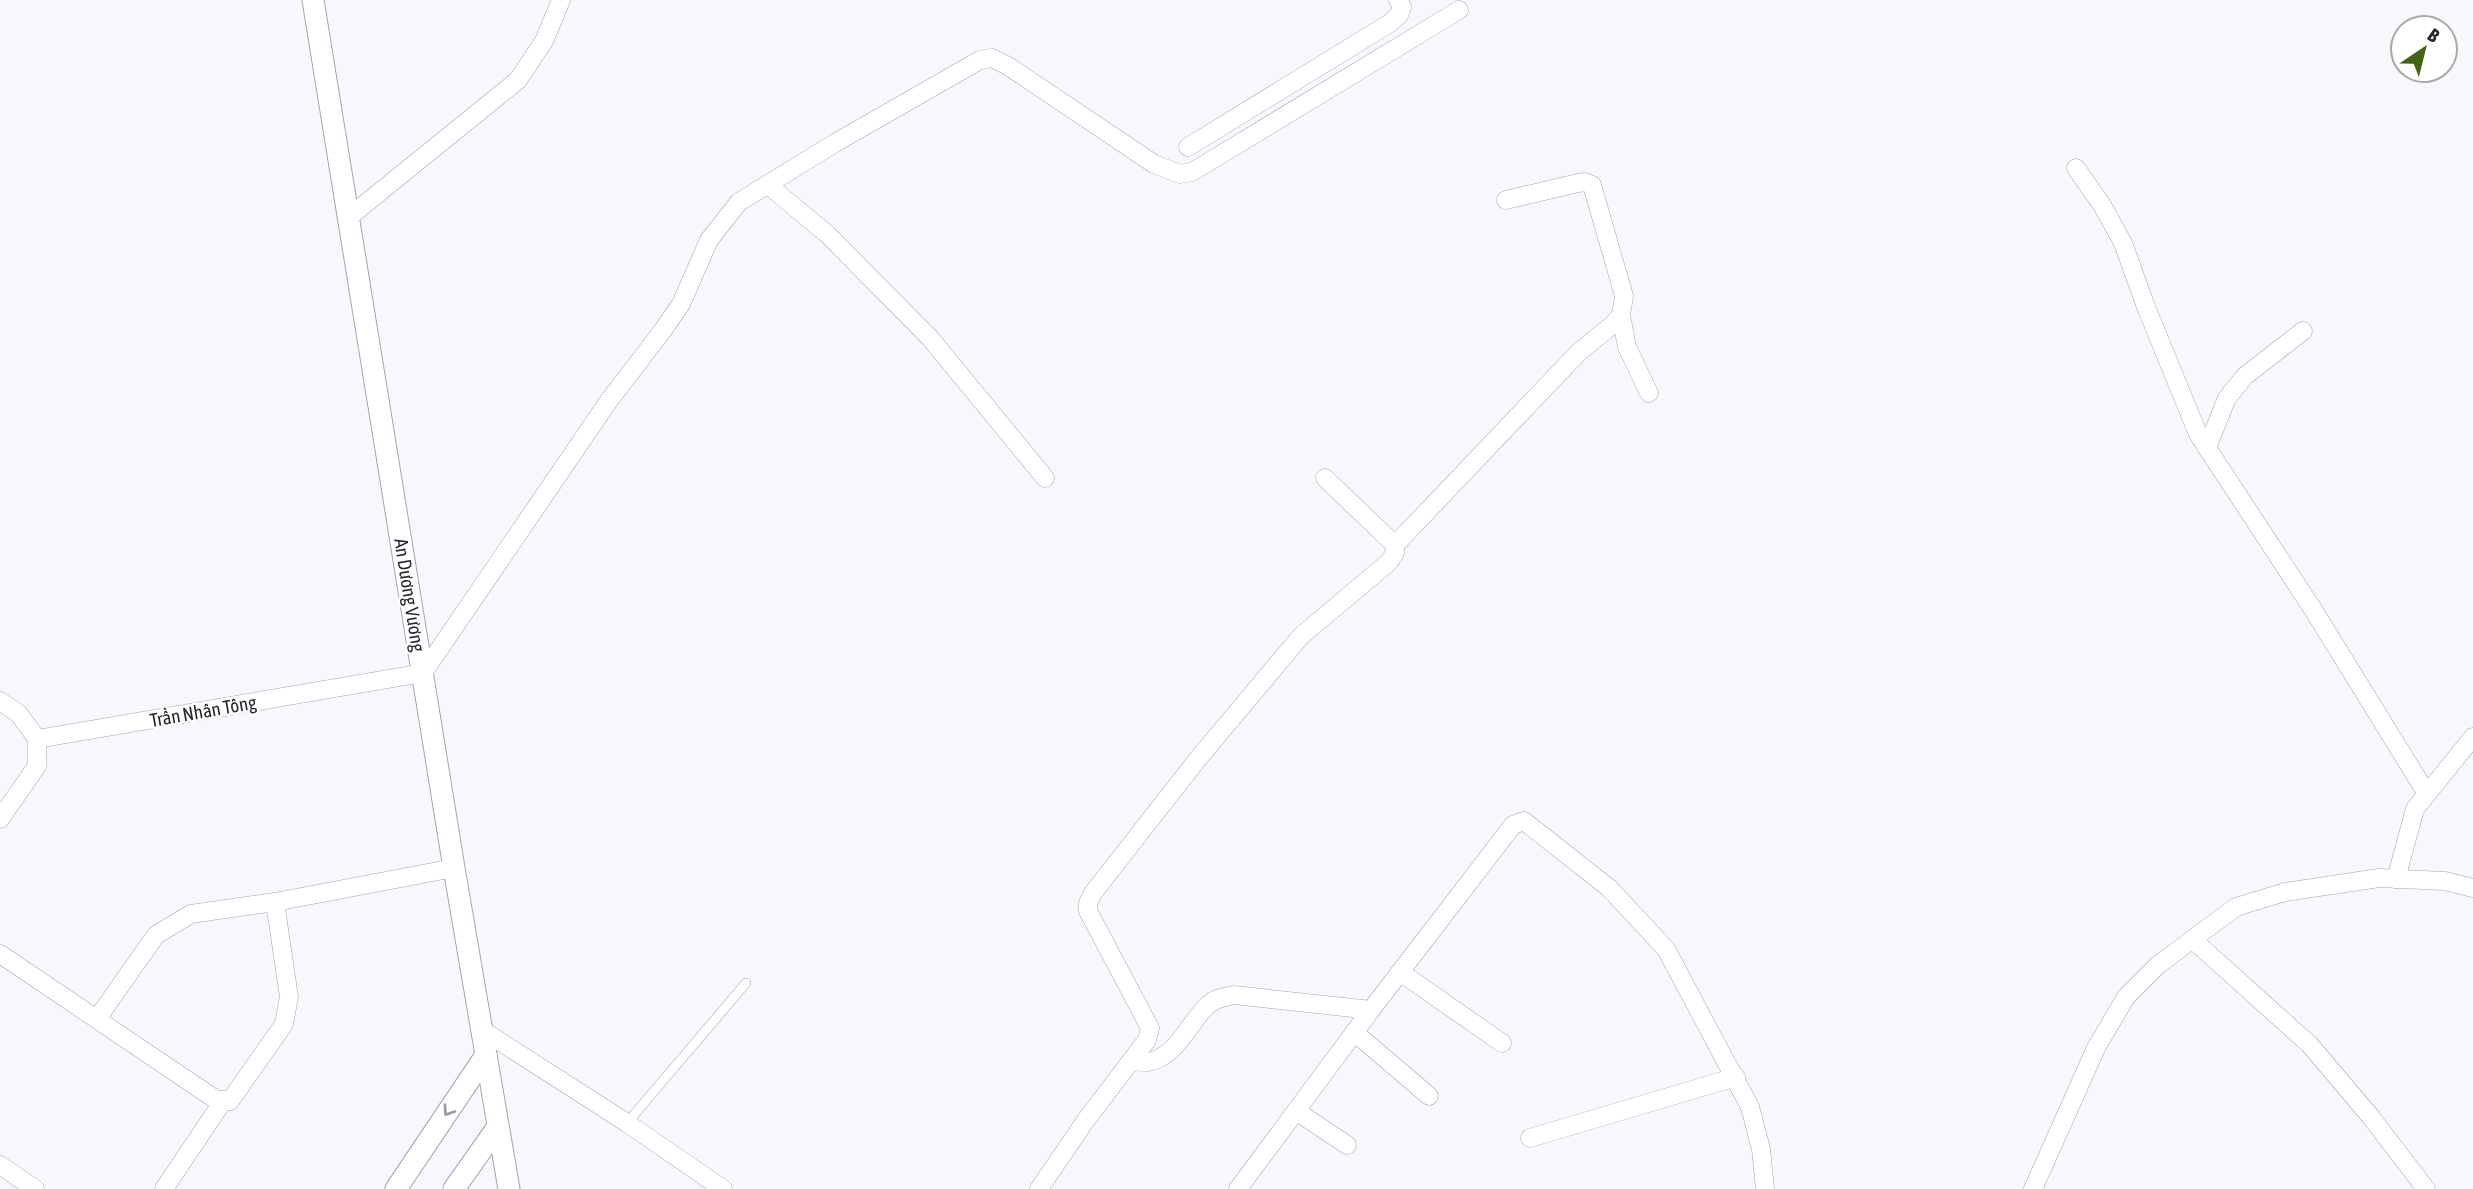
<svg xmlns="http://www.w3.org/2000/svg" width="2473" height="1189" font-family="'Asap Condensed',sans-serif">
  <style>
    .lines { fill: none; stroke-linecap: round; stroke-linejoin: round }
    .service-casing { stroke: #a4a2b9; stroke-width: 10 }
    .minor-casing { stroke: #a4a2b9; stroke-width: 19 }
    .tertiary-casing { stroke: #a4a2b9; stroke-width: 23 }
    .service { stroke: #fff; stroke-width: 9 }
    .minor { stroke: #fff; stroke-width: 18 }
    .tertiary { stroke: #fff; stroke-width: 21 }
    .oneway { stroke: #9e9ea1 }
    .labels { text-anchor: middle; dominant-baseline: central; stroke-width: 5; stroke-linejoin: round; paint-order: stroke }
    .street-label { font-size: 19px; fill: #27272f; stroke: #fff }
  </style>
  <rect width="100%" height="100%" fill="#f8f8fc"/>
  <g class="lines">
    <g class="service-casing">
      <polyline id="service" points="627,1123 746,983"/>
    </g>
    <g class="minor-casing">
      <g id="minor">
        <polyline points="1188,147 1390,23 1399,15 1402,7 1398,0"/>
        <polyline points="2076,168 2102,205 2123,243 2146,307 2198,434 2314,611 2427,794"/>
        <polyline points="768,185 827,234 930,338 1045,478"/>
        <polyline points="349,217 518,80 544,41 561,0"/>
        <polyline points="1621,315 1627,347 1649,393"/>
        <polyline points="2207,448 2227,398 2245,376 2303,331"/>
        <polyline points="1395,545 1578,353 1612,325 1621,315 1624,296 1592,185 1585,182 1578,183 1506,200"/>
        <polyline points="0,701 19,714 37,739"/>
        <polyline points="37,739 423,673 608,402 663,330 681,304 709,240 739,202 835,143 980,60 992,58 1008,66 1154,164 1180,174 1192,172 1459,10"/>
        <polyline points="0,819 37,766 37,739"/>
        <polyline points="2396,879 2415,809 2473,737"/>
        <polyline points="2192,939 2310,1045 2370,1116 2426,1189"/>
        <polyline points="0,954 215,1099 230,1101 284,1024 289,997 275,902 454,868"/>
        <polyline points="1400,972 1502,1043"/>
        <polyline points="97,1019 156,935 191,914 275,902"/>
        <polyline points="482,1030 627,1123 723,1189"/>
        <polyline points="1354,1032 1429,1096"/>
        <path d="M1131,1061C1137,1062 1143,1062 1148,1062C1177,1057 1189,1022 1208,1005C1215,998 1225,997 1234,995L1371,1010"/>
        <polyline points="1296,1111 1347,1145"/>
        <polyline points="1530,1138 1736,1077"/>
        <polyline points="0,1165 35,1189"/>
        <polyline points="164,1189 223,1101"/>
        <polyline points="1039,1189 1086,1120 1147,1040 1150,1028 1088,911 1088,903 1093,893 1197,760 1301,636 1389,562 1395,553 1395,545 1325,478"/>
        <polyline points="1238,1189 1371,1010 1513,825 1524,821 1609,888 1666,949 1750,1107 1761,1149 1765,1189"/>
        <polyline points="2033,1189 2096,1048 2126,997 2158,965 2236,907 2285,892 2379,878 2445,881 2473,888"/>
      </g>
    </g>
    <g class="tertiary-casing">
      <g id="tertiary">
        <polyline points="313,0 454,868 509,1189"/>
        <polyline points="396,1189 486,1055"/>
        <polyline points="454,1189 497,1128"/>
      </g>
    </g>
    <use href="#service" class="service"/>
    <use href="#minor" class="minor"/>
    <use href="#tertiary" class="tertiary"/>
  </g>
  <defs><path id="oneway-chevron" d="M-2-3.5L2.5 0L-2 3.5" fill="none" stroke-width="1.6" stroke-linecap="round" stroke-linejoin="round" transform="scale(1.75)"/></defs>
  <use class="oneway" href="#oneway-chevron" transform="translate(448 1111) rotate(124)"/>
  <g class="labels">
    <g class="street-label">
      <text transform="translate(410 595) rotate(81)">An Dương Vương</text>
      <text transform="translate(203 711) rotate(-10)">Trần Nhân Tông</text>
    </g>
  </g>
  <g transform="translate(2424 49) rotate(35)"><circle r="33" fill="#ffffff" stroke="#a9a9ac" stroke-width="2"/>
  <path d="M0-5L12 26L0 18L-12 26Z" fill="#456317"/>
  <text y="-10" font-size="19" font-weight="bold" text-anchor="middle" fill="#27272f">B</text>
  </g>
</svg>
